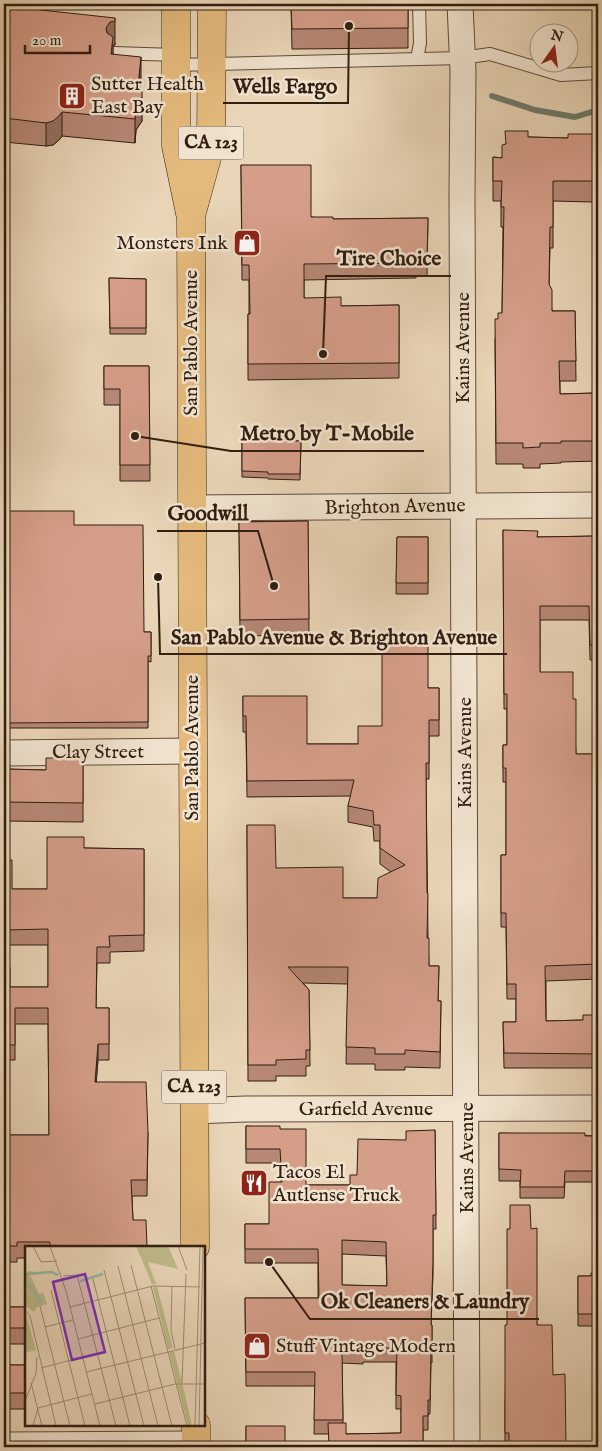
<svg xmlns="http://www.w3.org/2000/svg" width="602" height="1451" font-family="'IM FELL English',serif">
  <style>
    .lines { fill: none; stroke-linecap: round; stroke-linejoin: round }
    .stream { stroke: #6f7b6d; stroke-width: 6 }
    .service-casing { stroke: #5f4b3a; stroke-width: 14 }
    .minor-casing { stroke: #5f4b3a; stroke-width: 27 }
    .primary-casing { stroke: #311d11; stroke-width: 29 }
    .service { stroke: #f1e4d0; stroke-width: 12 }
    .minor { stroke: #f1e4d0; stroke-width: 25 }
    .primary { stroke: #e4ba7c; stroke-width: 28 }
    .wall { fill: #b78876; stroke: #311d11; fill-rule: evenodd }
    .shaded-wall { fill: #956f60; stroke: #311d11 }
    .building { fill: #d59e89; stroke: #311d11; fill-rule: evenodd }
    .labels { text-anchor: middle; dominant-baseline: central; stroke-width: 5; stroke-linejoin: round; paint-order: stroke }
    .shield { fill: #f1e4d0; stroke: #6b594a; stroke-width: 1 }
    .shield-label { font-size: 19px; font-weight: bold; fill: #311d11 }
    .poi-label { font-size: 20px; fill: #311d11; stroke: #f1e4d0; text-anchor: start }
    .street-label { font-size: 20px; fill: #311d11; stroke: #f1e4d0 }
    .inset-river { fill: none; stroke: #98b9ab; stroke-width: 2.5 }
    .inset-road { fill: none; stroke: #9f8b75; stroke-width: 1 }
    .view { fill: #7b2cbf; fill-opacity: 0.15; stroke: #7b2cbf; stroke-width: 2.5 }
    .inset-edge { fill: none; stroke: #311d11; stroke-width: 2.5 }
    .leader { fill: none; stroke: #311d11; stroke-width: 2 }
    .callout-dot { fill: #311d11; stroke: #f1e4d0; stroke-width: 2 }
    .callout-label { font-size: 21px; text-anchor: middle; font-weight: bold; fill: #311d11; stroke: #f1e4d0; stroke-width: 5; stroke-linejoin: round; paint-order: stroke }
  </style>
  <rect width="100%" height="100%" fill="#e9d5b7"/>
  <filter id="stains"><feTurbulence type="fractalNoise" baseFrequency=".004" numOctaves="4"/><feColorMatrix values="0 0 0 0 .2 0 0 0 0 .09 0 0 0 0 .02 0 0 0 .5 -.17"/></filter>
  <radialGradient id="worn" r=".72"><stop offset=".6" stop-color="#630" stop-opacity="0"/><stop offset="1" stop-color="#630" stop-opacity=".3"/></radialGradient>
  <g class="lines">
    <polyline class="stream" points="492,96 535,110 575,117 598,110"/>
    <g class="service-casing">
      <g id="service">
        <polyline points="114,53 176,55"/>
        <polyline points="417,59 420,43 419,4"/>
        <polyline points="176,65 462,58 490,54 561,75 598,73"/>
      </g>
    </g>
    <g class="minor-casing">
      <g id="minor">
        <polyline points="460,4 463,71 462,197 467,1447"/>
        <polyline points="192,508 598,505"/>
        <polyline points="4,753 192,751"/>
        <polyline points="194,1111 246,1109 598,1108"/>
        <polyline points="4,1445 196,1444"/>
      </g>
    </g>
    <g class="primary-casing">
      <g id="primary">
        <polyline points="176,4 176,146 191,218 195,1247"/>
        <polyline points="192,212 211,143 212,4"/>
        <polyline points="196,1425 196,1447"/>
      </g>
    </g>
    <use href="#service" class="service"/>
    <use href="#minor" class="minor"/>
    <use href="#primary" class="primary"/>
  </g>
  <g class="wall">
    <polygon points="4,4 20,4 19,8 115,42 115,45 113,45 113,54 141,81 140,90 142,121 136,130 135,143 62,136 58,141 53,145 46,146 4,142"/>
    <polygon points="291,4 408,4 408,48 292,49"/>
    <polygon points="598,119 598,277 594,277 593,202 553,201 553,248 550,248 549,285 552,311 575,311 576,381 560,381 560,394 596,393 598,370 598,461 561,462 561,463 540,464 540,468 523,468 523,464 496,464 495,340 498,319 502,313 503,227 501,227 501,201 493,201 493,157 502,158 505,144 528,137 568,138 598,134"/>
    <polygon points="241,165 311,217 333,219 428,218 427,276 416,276 416,278 304,280 304,298 341,306 399,305 399,378 248,380 248,314 249,314 249,280 242,280"/>
    <polygon points="109,278 146,279 146,334 110,334"/>
    <polygon points="104,366 149,366 150,481 120,481 120,405 104,405"/>
    <polygon points="242,440 301,441 300,480 268,479 268,478 242,477"/>
    <polygon points="4,511 74,525 144,632 151,632 151,662 148,661 148,728 4,728"/>
    <polygon points="308,521 309,635 240,636 239,522"/>
    <polygon points="503,530 538,537 598,536 598,660 590,660 589,620 540,620 540,672 573,699 576,754 598,754 598,979 546,981 546,1021 583,1020 598,1015 598,1068 504,1068 503,1022 516,1022 516,999 507,999 506,927 501,927 501,855 506,855 506,782 503,782 503,745 507,745 507,709 504,709"/>
    <polygon points="397,537 428,537 428,594 396,594"/>
    <polygon points="428,688 439,688 439,736 429,736 429,779 426,779 428,938 429,966 439,966 438,1001 441,1001 440,1068 405,1067 405,1070 375,1070 375,1064 346,1064 348,984 303,983 309,990 310,1066 306,1066 306,1076 276,1076 276,1081 248,1081 247,825 276,868 343,898 377,898 391,872 380,864 380,841 374,841 373,827 348,822 348,806 351,796 247,797 246,732 243,732 243,696 307,744 358,744 382,726"/>
    <polygon points="83,758 83,822 4,821 4,769 46,770"/>
    <path d="M4,837L12,889H47L84,848L144,849V951L110,952V963H97L96,1008H109V1060H98L96,1082L148,1132L147,1196H132L133,1220L147,1247H26V1258H17V1262H8V1307H26V1344H7V1365H26V1409H4V1135H49L48,1024H15V1060H7L8,1089H4ZM6,945H48V987H10L6,967Z"/>
    <path d="M246,1126L280,1129L306,1185H350L357,1175L406,1140L435,1130L436,1229H433V1275L431,1325H432V1363H431L430,1414H428V1430H423V1447L328,1434H314L315,1386H246L245,1298H318V1263H245V1224H269L281,1182L280,1163H246ZM342,1254L386,1256L387,1286L342,1285ZM363,1362H396V1409H401V1433L346,1434L343,1423L342,1363L363,1364Z"/>
    <polygon points="499,1133 598,1136 598,1182 565,1182 564,1198 520,1198 520,1181 499,1181"/>
    <polygon points="531,1229 537,1325 553,1375 509,1444 505,1444 505,1405 507,1325"/>
    <polygon points="598,1273 598,1326 578,1326 578,1276 591,1276"/>
    <polygon points="246,1426 285,1447 246,1447"/>
  </g>
  <g class="shaded-wall">
    <polygon points="115,18 115,45 113,45 113,61 106,28 110,22"/>
    <polygon points="141,57 141,81 139,102 142,97 142,121 136,130 135,143 135,119"/>
    <polygon points="62,112 62,136 58,141 53,145 46,146 46,123"/>
    <polygon points="98,1044 98,1060 95,1098 95,1082"/>
  </g>
  <g class="building">
    <polygon points="4,4 19,4 18,8 4,6"/>
    <polygon points="291,4 408,4 408,28 292,29"/>
    <polygon points="4,6 115,18 115,21 110,22 106,28 107,33 113,37 111,54 141,57 138,86 142,92 142,97 136,106 135,119 62,112 58,117 53,121 46,123 4,118"/>
    <polygon points="505,131 528,131 528,137 568,138 568,134 598,134 598,257 594,257 593,181 553,181 553,227 550,227 549,284 552,290 552,311 575,311 576,361 559,361 560,394 596,393 596,370 598,370 598,441 561,441 561,443 540,443 540,447 523,448 523,443 496,443 495,319 498,319 498,313 502,313 504,207 501,207 502,181 493,181 493,157 502,158 502,145 506,144"/>
    <polygon points="241,165 311,165 311,217 333,217 333,219 428,218 427,260 416,260 416,263 304,264 304,298 341,297 341,306 399,305 399,363 248,364 248,314 250,314 249,265 242,265"/>
    <polygon points="109,278 146,279 146,328 110,328"/>
    <polygon points="104,366 149,366 150,465 120,465 120,389 104,389"/>
    <polygon points="242,440 301,441 300,474 268,474 268,472 242,471"/>
    <polygon points="4,511 74,511 74,525 143,525 144,632 151,632 151,656 148,656 148,722 4,723"/>
    <polygon points="308,521 309,619 240,620 239,522"/>
    <polygon points="503,530 538,531 537,537 598,536 598,645 590,645 589,606 540,606 540,672 573,672 573,699 576,699 576,754 598,754 598,964 545,966 546,1021 583,1020 583,1015 598,1015 598,1054 504,1053 503,1022 516,1022 516,984 507,984 506,913 501,913 501,855 506,855 506,768 503,768 503,745 507,745 507,694 504,694"/>
    <polygon points="397,537 428,537 428,583 396,583"/>
    <polygon points="428,634 428,688 439,688 439,720 429,720 429,763 426,763 427,893 428,893 427,938 429,938 429,966 439,966 438,1001 441,1001 440,1052 405,1050 405,1054 375,1054 375,1048 346,1047 348,967 288,967 309,990 310,1050 306,1050 306,1059 276,1060 276,1065 248,1065 247,825 275,825 276,868 343,867 343,898 377,898 378,878 405,865 380,848 380,825 374,825 373,811 348,806 354,780 247,781 246,716 243,716 243,696 307,696 307,744 358,744 358,726 382,726 382,635"/>
    <polygon points="46,758 83,758 83,803 4,802 4,769 46,770"/>
    <path d="M4,837H8V860H12V889H47V837H84V848L144,849V935L109,936L110,947H97L96,1008H109V1044H98L95,1082H146L148,1132L147,1180H131L133,1220H146L147,1247H50V1242H17V1246H8V1307H26V1328H7V1365H26V1393H4V1135H49L48,1008H15V1045H7L8,1073H4ZM48,929V987H10V967H6V930Z"/>
    <path d="M246,1126H280V1129H306V1185H350V1175H357L358,1139L406,1140V1131L435,1130L436,1215H433V1261L431,1325H432V1349H431L430,1400H428V1416H423V1447H329L328,1423H346V1434L401,1433V1396L396,1395L397,1348H363V1350H342L343,1420H314L315,1372H246L245,1298H319L318,1249H245V1224H269V1182H282L280,1149H246ZM342,1240L386,1242L387,1286L342,1285Z"/>
    <polygon points="499,1133 585,1133 585,1136 598,1136 598,1171 565,1171 564,1187 520,1187 521,1170 499,1169"/>
    <polygon points="510,1205 530,1205 531,1229 537,1228 537,1325 552,1325 553,1375 565,1374 566,1447 509,1447 509,1433 505,1433 505,1325 507,1325 507,1229 510,1229"/>
    <polygon points="591,1273 598,1273 598,1314 578,1314 578,1276 591,1276"/>
    <polygon points="246,1426 285,1426 285,1447 261,1447 261,1446 246,1446"/>
  </g>
  <defs>
    <g id="building-square" transform="scale(1.4375)"><rect x="-9" y="-9" width="18" height="18" rx="4" fill="#8f2418" stroke="#f1e4d0"/><path d="M-4-6H4V6H1V3H-1V6H-4ZM-2.5-4.3h1.7v1.8h-1.7ZM.8-4.3h1.7v1.8H.8ZM-2.5-1h1.7V.8h-1.7ZM.8-1h1.7V.8H.8Z" fill="#fff"/></g>
    <g id="shop-square" transform="scale(1.4375)"><rect x="-9" y="-9" width="18" height="18" rx="4" fill="#8f2418" stroke="#f1e4d0"/><path d="M-5-2.5h2.3a2.7 3.5 0 0 1 5.4 0H5L5.5 6h-11ZM-1.5-2.5h3a1.5 2.3 0 0 0-3 0Z" fill="#fff"/></g>
    <g id="restaurant-square" transform="scale(1.4375)"><rect x="-9" y="-9" width="18" height="18" rx="4" fill="#8f2418" stroke="#f1e4d0"/><path d="M-5-6h1v4h1v-4h1v4h1v-4h1v5L-1.5 .5V6h-2V.5L-5-1ZM5-6V6H3V1.5H1.5Q1.5-4 5-6Z" fill="#fff"/></g>
  </defs>
  <g fill-rule="evenodd">
    <use href="#building-square" x="72" y="96"/>
    <use href="#shop-square" x="247" y="243"/>
    <use href="#restaurant-square" x="254" y="1183"/>
    <use href="#shop-square" x="257" y="1346"/>
  </g>
  <g class="labels">
    <g class="shield">
      <rect x="178.5" y="126.5" width="65" height="33" rx="4"/>
      <rect x="161.5" y="1070.5" width="65" height="33" rx="4"/>
    </g>
    <g class="shield-label">
      <text x="211" y="143">CA 123</text>
      <text x="194" y="1087">CA 123</text>
    </g>
    <g class="poi-label">
      <text x="91" y="84">Sutter Health<tspan x="91" dy="23">East Bay</tspan></text>
      <text x="228" y="243" text-anchor="end">Monsters Ink</text>
      <text x="273" y="1172">Tacos El<tspan x="273" dy="23">Autlense Truck</tspan></text>
      <text x="276" y="1346">Stuff Vintage Modern</text>
    </g>
    <g class="street-label">
      <text transform="translate(191 343) rotate(-90)">San Pablo Avenue</text>
      <text transform="translate(463 348) rotate(-90)">Kains Avenue</text>
      <text transform="translate(395 507) rotate(-1)">Brighton Avenue</text>
      <text transform="translate(192 748) rotate(-90)">San Pablo Avenue</text>
      <text x="98" y="752">Clay Street</text>
      <text transform="translate(465 753) rotate(-90)">Kains Avenue</text>
      <text x="366" y="1109">Garfield Avenue</text>
      <text transform="translate(467 1158) rotate(-90)">Kains Avenue</text>
    </g>
  </g>
  <g transform="translate(25 1246)">
    <rect width="180" height="180" fill="#e9d5b7"/>
    <path d="M111,0H143L153,23L123,16L131,38H127ZM4,25L17,28L5,29L14,48L18,47L22,58L12,61L9,66L0,59V27ZM128,41H132L148,102L143,103ZM0,65L11,104L0,107ZM149,105L161,153L167,180H163L144,106Z" fill="#bebb89"/>
    <path class="inset-river" d="M0,28L26,26L33,29M0,35L17,57M55,35L78,28"/>
    <path class="inset-road" d="M8,0L16,16L32,15M25,0L41,45L75,180M153,0L162,24M106,19L147,180M93,20L133,180M79,24L119,180M38,30L52,29L91,180M68,33L105,180M126,40L162,180M147,40L146,84L150,103M26,44L60,180M15,60L45,180M45,61L128,40L175,41M0,64L5,70L31,180M20,81L48,74M53,93L134,72M16,122L58,111M61,126L180,97M6,137L17,180M157,137L161,28M0,155L11,127L12,111M70,158L150,138H180M8,180L13,162L67,148M170,180L175,0M174,180L178,0"/>
    <path class="view" d="M60,28L80,106L47,114L28,36Z"/>
    <rect width="180" height="180" class="inset-edge"/>
  </g>
  <path class="leader" d="M349 26L348 103H223M323 354L326 276H451M135 436L231 451H424M274 586L258 531H157M158 577L160 654H507M269 1262L310 1319H539"/>
  <g class="callout-dot">
    <circle cx="349" cy="26" r="5"/>
    <circle cx="323" cy="354" r="5"/>
    <circle cx="135" cy="436" r="5"/>
    <circle cx="274" cy="586" r="5"/>
    <circle cx="158" cy="577" r="5"/>
    <circle cx="269" cy="1262" r="5"/>
  </g>
  <g class="callout-label">
    <text x="285" y="93">Wells Fargo</text>
    <text x="389" y="265">Tire Choice</text>
    <text x="327" y="440">Metro by T-Mobile</text>
    <text x="208" y="520">Goodwill</text>
    <text x="334" y="644">San Pablo Avenue &amp; Brighton Avenue</text>
    <text x="425" y="1308">Ok Cleaners &amp; Laundry</text>
  </g>
  <rect width="602" height="1451" fill="none" stroke="#e9d5b7" stroke-width="20"/>
  <rect x="5" y="5" width="592" height="1441" fill="none" stroke="#311d11" stroke-width="2.5"/>
  <rect x="10" y="10" width="582" height="1431" fill="none" stroke="#311d11"/>
  <g transform="translate(554 48) rotate(14)"><circle r="24" fill="#f1e4d0" stroke="#a49484"/>
  <path d="M0-4L9 19L0 12L-9 19Z" fill="#8f2418"/>
  <text y="-8" font-size="14" font-weight="bold" text-anchor="middle" fill="#311d11">N</text>
  </g>
  <path d="M25 45v8h65v-8" fill="none" stroke="#311d11" stroke-width="2.5"/>
  <text x="32" y="45" font-size="15" fill="#311d11" stroke="#f1e4d0" stroke-width="4" paint-order="stroke">20 m</text>
  <rect width="100%" height="100%" filter="url(#stains)"/>
  <rect width="100%" height="100%" fill="url(#worn)"/>
</svg>
